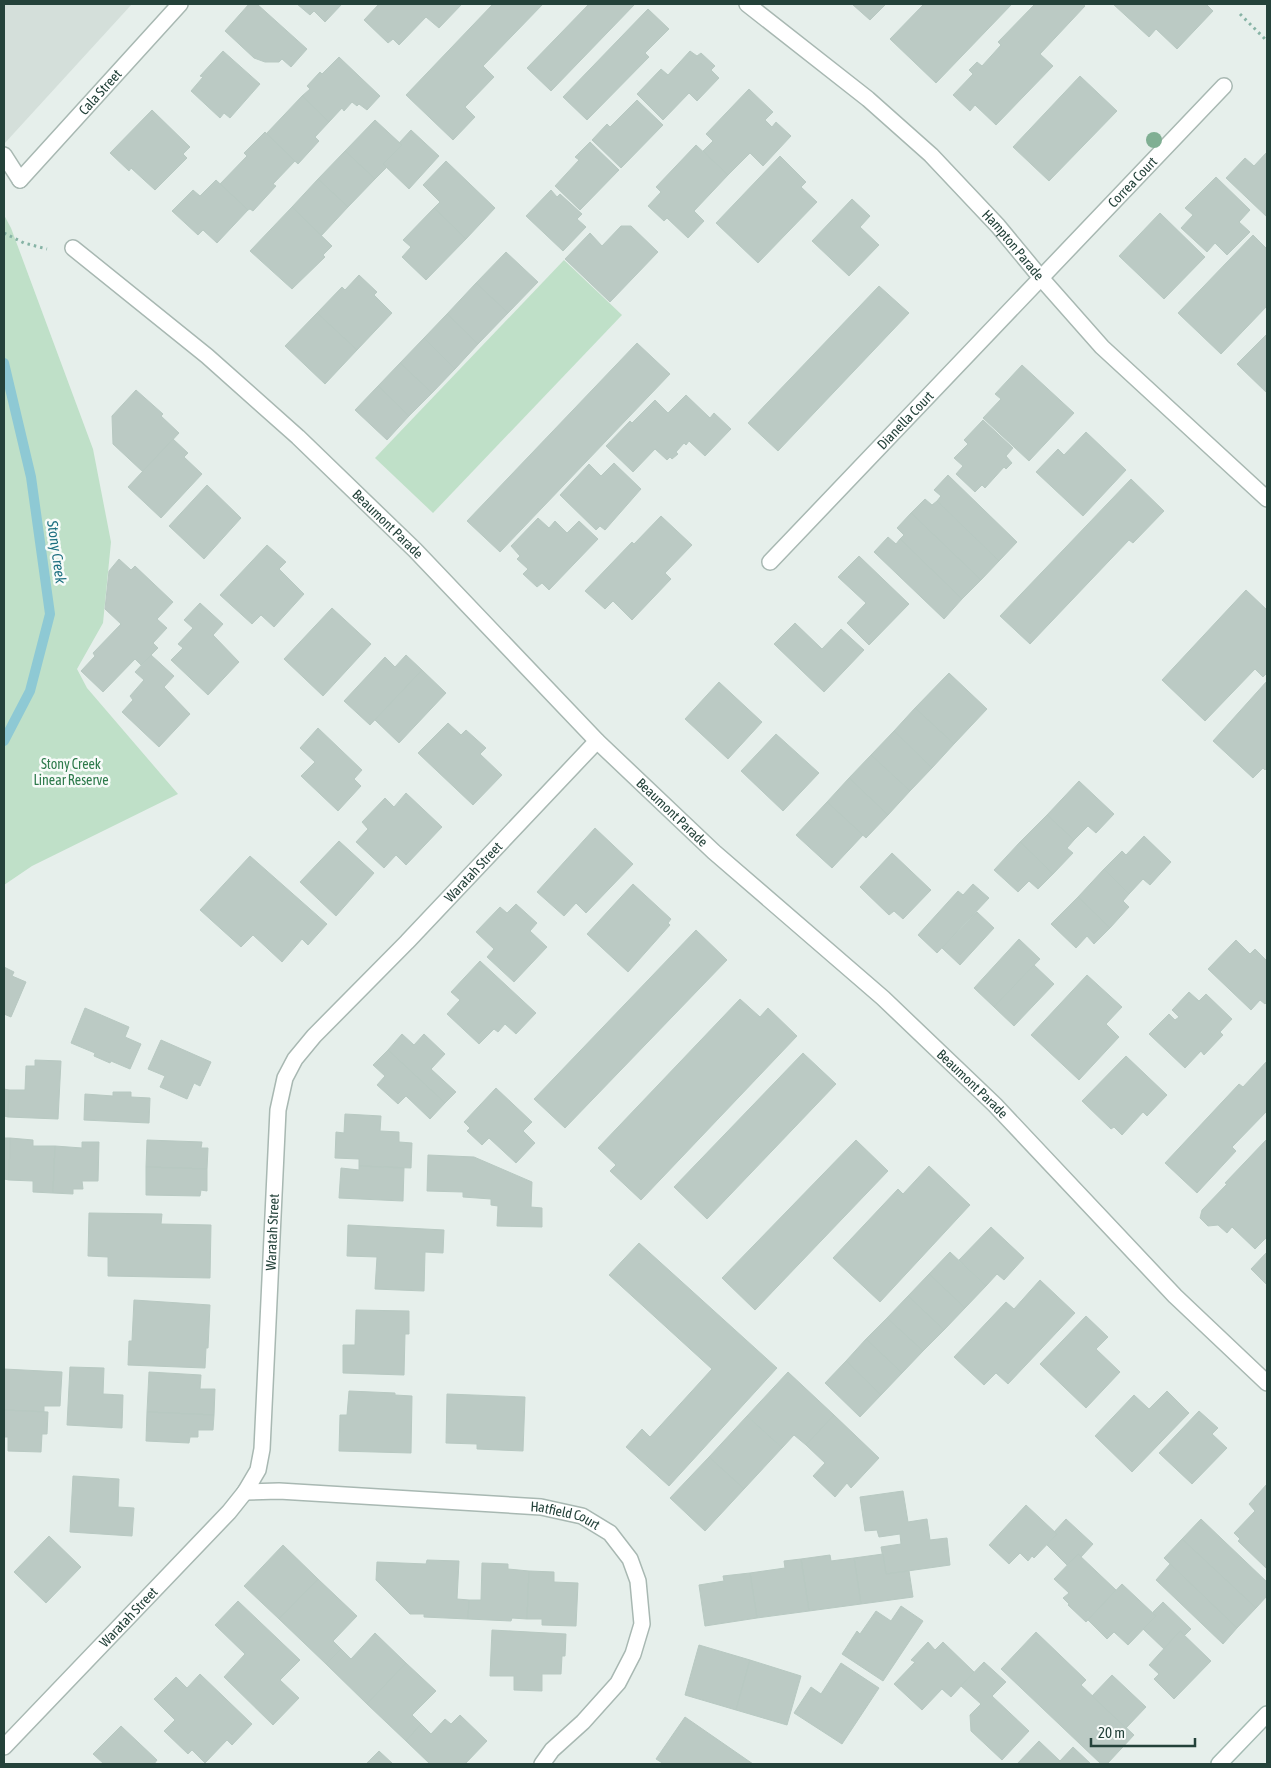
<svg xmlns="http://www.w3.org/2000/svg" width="1271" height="1768" font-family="'Asap Condensed',sans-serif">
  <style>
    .built { fill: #d4dfda }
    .green { fill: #bfe0c8 }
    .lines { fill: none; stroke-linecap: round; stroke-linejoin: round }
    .stream { stroke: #8ec9d4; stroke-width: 10 }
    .building { fill: #bbcac4; stroke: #b8c9c2 }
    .lane-casing { stroke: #a8b8b2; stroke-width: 18 }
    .street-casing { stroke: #a8b8b2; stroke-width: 18 }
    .secondary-casing { stroke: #a4bbb3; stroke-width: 18 }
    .path { stroke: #86b3a5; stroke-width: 3; stroke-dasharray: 2.5 4; stroke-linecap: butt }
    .lane { stroke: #fff; stroke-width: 15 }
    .street { stroke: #fff; stroke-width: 15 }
    .secondary { stroke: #fff; stroke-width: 15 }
    .tree { fill: #80af93 }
    .labels { text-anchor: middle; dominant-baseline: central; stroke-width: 5; stroke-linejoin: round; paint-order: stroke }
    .street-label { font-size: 14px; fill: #24423a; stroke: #f7fbf9 }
    .park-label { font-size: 14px; fill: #2d7a4b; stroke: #f7fbf9 }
    .water-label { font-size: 15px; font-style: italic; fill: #1c6f80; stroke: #f7fbf9 }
  </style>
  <rect width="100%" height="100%" fill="#e6efeb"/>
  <polygon class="built" points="4,4 132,4 4,144"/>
  <g class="green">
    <polygon points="4,215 11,228 93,449 111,542 103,623 77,669 87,688 178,794 32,866 4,885"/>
    <polygon points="564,260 622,315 433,513 375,458"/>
  </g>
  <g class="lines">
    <polyline class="stream" points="4,363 31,477 50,614 30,691 4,741"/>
  </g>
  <g class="building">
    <polygon points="249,4 257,4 307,49 291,67 282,59 279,62 265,62 254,58 225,31"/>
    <polygon points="297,4 342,4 325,22 314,11 310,15"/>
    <polygon points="379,4 462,4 439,28 426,17 399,45 393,39 388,43 364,20"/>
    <polygon points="493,4 543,4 483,66 494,77 465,107 475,117 453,140 406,95"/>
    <polygon points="589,4 635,4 551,91 527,68"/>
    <polygon points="852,4 886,4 870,20"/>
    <polygon points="924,4 1012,4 936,83 890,39"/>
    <polygon points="1035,4 1082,4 1085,6 1040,54 1053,66 996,125 975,105 970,111 953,95 973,74 969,70 977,62 982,66 1001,45 998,42"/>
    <polygon points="1113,4 1206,4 1213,11 1177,49 1156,29 1149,37"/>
    <polygon points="648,9 669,29 645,53 649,57 587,120 563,97"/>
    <polygon points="223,51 260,84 230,118 224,113 220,118 191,91 203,77 200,76"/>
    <polygon points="690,51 697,56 701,53 715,66 711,70 719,78 697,101 689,93 663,120 637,94 661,69 668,75"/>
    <polygon points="339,57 380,96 367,110 359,104 357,106 352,102 344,111 342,108 329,122 302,96 310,89 307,86 320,72 322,74"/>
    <polygon points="1080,76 1117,111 1049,181 1013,147"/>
    <polygon points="749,89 773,112 765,120 772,127 776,122 791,136 763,166 750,153 728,175 703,151 713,141 706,134"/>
    <polygon points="302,96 329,122 315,137 319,141 298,164 266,134"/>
    <polygon points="637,100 663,125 621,168 592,140 607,124 610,127"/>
    <polygon points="152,110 190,147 183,154 187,158 155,190 131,168 129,171 110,153"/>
    <polygon points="375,120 402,145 383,164 387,167 375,179 345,151"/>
    <polygon points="411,130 439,156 409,189 383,164 402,145 399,143"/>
    <polygon points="265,132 295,161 273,184 276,186 253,211 250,209 248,210 220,184 247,156 244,153"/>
    <polygon points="590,142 619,170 580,210 555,186 579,160 575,157"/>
    <polygon points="696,145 728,175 694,211 704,221 688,238 667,218 664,221 648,206 661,192 656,187"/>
    <polygon points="345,151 375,179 348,207 318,179"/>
    <polygon points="1267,152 1267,217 1226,178 1245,158 1254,166"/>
    <polygon points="780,156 806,182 801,187 817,202 758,263 716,223"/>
    <polygon points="446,161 495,208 466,239 434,208 440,202 423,185"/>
    <polygon points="1216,177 1250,210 1239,222 1250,232 1227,255 1215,243 1207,252 1181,228 1193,215 1185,208"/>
    <polygon points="318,179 348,207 321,236 292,207"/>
    <polygon points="216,180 248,210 217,243 203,230 198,235 172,211 193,190 200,196"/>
    <polygon points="551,190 557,197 560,194 582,214 577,219 586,227 563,251 526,216"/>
    <polygon points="852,199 870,216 860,227 879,245 849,276 812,241"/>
    <polygon points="292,207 332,246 323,255 325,257 292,289 250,251"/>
    <polygon points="434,208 466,239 426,280 402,257 411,247 403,240"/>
    <polygon points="1160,213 1205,257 1164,299 1119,256"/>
    <polygon points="621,226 631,226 658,252 610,302 565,259 590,233 602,246"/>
    <polygon points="1253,235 1267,249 1267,306 1221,354 1178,313"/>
    <polygon points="506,252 538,282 508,313 476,283"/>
    <polygon points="359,275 377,292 374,295 392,313 357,350 317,313 342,287 345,290"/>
    <polygon points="476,283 508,313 478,344 447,314"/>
    <polygon points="879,286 909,313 778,451 748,423"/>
    <polygon points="317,313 357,350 325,384 285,346"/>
    <polygon points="447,314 478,344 455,369 424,338"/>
    <polygon points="1267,334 1267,393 1237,364"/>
    <polygon points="424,338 455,369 432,393 400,363"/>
    <polygon points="637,343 670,374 500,552 467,521"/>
    <polygon points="400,363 432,393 409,416 378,386"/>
    <polygon points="1022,365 1074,413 1029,461 983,418 1001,399 995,394"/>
    <polygon points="378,386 409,416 387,440 355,410"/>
    <polygon points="136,390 163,414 161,416 179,433 143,472 113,444 112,416"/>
    <polygon points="686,395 710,418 714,413 731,429 705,456 689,441 686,445 684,443 676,452 678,454 672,459 670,457 667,460 655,449 633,472 606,446 630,421 632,423 655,400 668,413"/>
    <polygon points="983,420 1013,448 1006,456 1012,463 1006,469 1004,467 985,488 982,485 975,492 956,474 963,466 954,458 968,444 964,440"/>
    <polygon points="1086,432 1126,470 1083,516 1036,472 1058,449 1064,455"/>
    <polygon points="173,439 188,453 184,457 202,474 161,518 128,487"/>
    <polygon points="614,463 641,489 605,530 600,526 596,530 560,495 589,464 601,476"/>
    <polygon points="948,475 1017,542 999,561 937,501 941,496 934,490"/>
    <polygon points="1131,479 1164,511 1133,543 1129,540 1030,644 1000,616"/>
    <polygon points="207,485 241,518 204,559 169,526"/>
    <polygon points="925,499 932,505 937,501 999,561 981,580 911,513"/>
    <polygon points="911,513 981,580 962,599 900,539 904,535 897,528"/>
    <polygon points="661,516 692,545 665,573 671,579 632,620 613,601 605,609 585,591 632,542 634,544"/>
    <polygon points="538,518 549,528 555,521 567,533 579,521 598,539 549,590 542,583 537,587 523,574 528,569 517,559 520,556 511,546"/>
    <polygon points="888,537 896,544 900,539 962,599 944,619 874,552"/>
    <polygon points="267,545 286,562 279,569 304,594 274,627 261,615 252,624 220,595"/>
    <polygon points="859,556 909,604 869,645 847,623 866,603 838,577"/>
    <polygon points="119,559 131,570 135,566 173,602 157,619 167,628 153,643 158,648 141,665 135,659 103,692 81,671 95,656 93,653 121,624 105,609 109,571"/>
    <polygon points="1246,590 1267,610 1267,673 1263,677 1255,669 1205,721 1162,680"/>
    <polygon points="200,603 223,624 213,635 239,662 208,695 171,660 183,648 178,644 193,628 184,620"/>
    <polygon points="332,608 371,644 323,696 284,659"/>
    <polygon points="795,623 822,649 841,629 864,650 824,692 774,644"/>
    <polygon points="151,655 174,676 164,687 190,714 159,747 122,712 133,700 130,696 144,680 135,672"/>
    <polygon points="406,655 422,670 370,725 344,701 385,657 395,667"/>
    <polygon points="422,670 446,693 399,743 375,720"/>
    <polygon points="949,673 987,709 954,744 915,708"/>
    <polygon points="1267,681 1267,768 1265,770 1263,768 1253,778 1213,741"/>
    <polygon points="719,682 762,722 728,759 685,719"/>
    <polygon points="915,708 954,744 932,768 894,731"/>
    <polygon points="448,723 461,735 466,730 486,748 480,754 502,775 473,805 418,753"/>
    <polygon points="318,728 362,770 354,779 361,786 338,811 301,776 315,762 300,748"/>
    <polygon points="894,731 932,768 910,791 871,755"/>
    <polygon points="776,734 819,773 783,811 741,771"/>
    <polygon points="871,755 910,791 888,815 849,778"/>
    <polygon points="849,778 888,815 866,838 827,802"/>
    <polygon points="1079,781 1114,814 1096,833 1088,826 1074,840 1047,815"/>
    <polygon points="406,793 442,827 406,865 396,855 384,868 356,842 368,829 362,822 385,798 394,807"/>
    <polygon points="827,802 863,835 832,868 796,835"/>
    <polygon points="1047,815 1074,840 1067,848 1073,853 1053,874 1020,842"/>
    <polygon points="595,828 633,864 586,913 576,903 564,916 537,892"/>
    <polygon points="1144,836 1171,862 1150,885 1143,879 1129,894 1104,869 1122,851 1126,855"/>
    <polygon points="339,841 374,873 336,916 300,882"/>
    <polygon points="1020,842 1053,874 1038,889 1029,881 1018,892 994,870"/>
    <polygon points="892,853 931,890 903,919 894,911 889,915 860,887"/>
    <polygon points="250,856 327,924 308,945 302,939 282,962 253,935 241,947 200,910"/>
    <polygon points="1104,869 1129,894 1123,901 1129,907 1110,928 1078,897"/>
    <polygon points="633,884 671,919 668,923 670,925 628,972 587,934"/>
    <polygon points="973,884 989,898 937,953 918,935 958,891 963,895"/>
    <polygon points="1078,897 1110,928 1094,944 1087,936 1076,948 1051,924"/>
    <polygon points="516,904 537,923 530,931 547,947 514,982 487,957 494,949 476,932 500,907 507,913"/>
    <polygon points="977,912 994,928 960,965 942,948"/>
    <polygon points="696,930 727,960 565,1128 534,1099"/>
    <polygon points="1019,939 1040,959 994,1007 974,988"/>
    <polygon points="1236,940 1250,954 1255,949 1267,961 1267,1002 1265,1004 1260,1000 1251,1010 1208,969"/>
    <polygon points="480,961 536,1013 516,1034 505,1024 498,1032 494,1029 479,1044 447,1014 460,1000 451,992"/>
    <polygon points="1034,965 1054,984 1014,1026 994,1007"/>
    <polygon points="4,967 14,972 12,976 26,982 11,1017 4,1014"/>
    <polygon points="1087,975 1122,1007 1106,1024 1119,1037 1079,1080 1031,1035"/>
    <polygon points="1189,992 1199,1001 1206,994 1232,1019 1220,1032 1223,1035 1204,1055 1201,1051 1185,1068 1149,1034 1169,1014 1175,1020 1179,1017 1172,1010"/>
    <polygon points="740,999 760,1017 768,1008 797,1036 641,1200 610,1171 616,1165 598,1148"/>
    <polygon points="85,1008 129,1027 125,1037 141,1044 130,1069 111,1061 110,1063 94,1056 95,1053 71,1043"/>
    <polygon points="402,1034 414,1045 424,1034 445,1054 431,1069 456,1092 445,1103 388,1050"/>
    <polygon points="161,1040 211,1062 200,1086 194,1083 187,1099 160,1087 165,1076 148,1069"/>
    <polygon points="388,1050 445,1103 430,1119 406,1096 398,1104 377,1085 385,1076 373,1065"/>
    <polygon points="803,1053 836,1084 707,1219 674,1187"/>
    <polygon points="1126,1056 1167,1095 1147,1116 1143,1112 1122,1135 1114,1127 1111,1129 1082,1101"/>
    <polygon points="35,1060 61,1061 58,1119 8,1117 9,1090 25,1090 26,1066 35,1066"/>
    <polygon points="1267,1061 1267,1111 1232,1147 1236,1151 1197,1193 1165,1163 1239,1084 1243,1087"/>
    <polygon points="496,1088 532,1122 523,1131 535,1143 516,1163 489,1138 482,1145 467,1131 470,1128 464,1122"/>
    <polygon points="4,1089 9,1090 8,1117 4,1116"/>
    <polygon points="113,1092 131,1092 131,1097 150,1098 149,1123 84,1120 85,1094 113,1096"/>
    <polygon points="345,1114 381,1116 380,1131 399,1132 399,1142 412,1143 411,1168 359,1166 359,1159 335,1158 336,1132 344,1133"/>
    <polygon points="4,1138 10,1138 9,1180 4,1179"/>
    <polygon points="10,1138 33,1140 33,1146 55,1146 53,1193 33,1192 33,1181 9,1180"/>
    <polygon points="1267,1139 1267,1237 1255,1249 1232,1227 1227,1233 1218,1225 1208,1226 1200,1218 1202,1210 1227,1184 1225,1183"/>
    <polygon points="147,1140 202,1142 201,1148 208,1148 207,1169 146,1167"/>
    <polygon points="856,1140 888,1171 755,1310 722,1278"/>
    <polygon points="82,1142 99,1142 98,1181 82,1181 83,1189 73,1189 73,1194 53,1193 55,1146 82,1148"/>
    <polygon points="428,1155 474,1157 532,1182 531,1207 542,1208 542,1227 497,1226 498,1206 491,1205 491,1199 463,1197 463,1192 427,1191"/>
    <polygon points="359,1166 404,1168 403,1201 339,1198 341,1168 359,1170"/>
    <polygon points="929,1166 970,1205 880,1302 833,1258 898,1189 903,1194"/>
    <polygon points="146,1167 207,1169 207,1191 201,1190 200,1196 146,1195"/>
    <polygon points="89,1213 162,1214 161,1224 211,1225 210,1278 108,1276 108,1257 88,1256"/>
    <polygon points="348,1225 444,1230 443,1253 425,1252 424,1291 375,1289 377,1257 347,1256"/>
    <polygon points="991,1227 1024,1258 1004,1280 997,1274 986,1286 959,1260"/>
    <polygon points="639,1243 777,1368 669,1486 626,1447 642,1429 650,1437 712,1369 609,1275"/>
    <polygon points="950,1252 986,1286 965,1308 929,1274"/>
    <polygon points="1267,1252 1267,1285 1251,1269"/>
    <polygon points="929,1274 965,1308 944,1330 908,1296"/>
    <polygon points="1040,1280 1075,1313 1008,1384 996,1373 984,1385 954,1357 1006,1302 1014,1309"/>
    <polygon points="908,1296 944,1330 923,1351 887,1318"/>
    <polygon points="134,1300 210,1305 208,1348 206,1348 205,1368 128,1365 129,1341 132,1341"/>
    <polygon points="356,1310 409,1311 409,1334 405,1334 404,1375 343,1373 343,1345 355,1345"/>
    <polygon points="1086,1316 1108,1337 1096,1349 1120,1372 1086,1408 1040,1364"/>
    <polygon points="887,1318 923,1351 902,1373 866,1339"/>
    <polygon points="866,1339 902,1373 881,1395 846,1361"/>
    <polygon points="846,1361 881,1395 860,1417 825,1383"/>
    <polygon points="70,1367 104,1368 103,1394 123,1395 122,1428 67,1425"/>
    <polygon points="4,1369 62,1372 60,1406 44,1406 44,1412 4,1410"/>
    <polygon points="149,1372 201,1375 200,1389 215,1389 214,1415 147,1412"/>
    <polygon points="788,1372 834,1415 806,1445 794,1435 782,1448 747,1416"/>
    <polygon points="349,1391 395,1393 395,1395 412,1396 411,1453 339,1451 340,1415 347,1415"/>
    <polygon points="1167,1391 1189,1413 1132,1472 1095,1436 1134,1395 1149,1409"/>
    <polygon points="447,1394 525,1397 523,1451 477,1449 477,1444 446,1443"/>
    <polygon points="4,1410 48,1412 47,1434 42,1434 41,1452 8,1451 8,1437 4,1437"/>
    <polygon points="1199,1411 1218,1428 1212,1434 1227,1448 1192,1484 1159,1453"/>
    <polygon points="147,1412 214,1415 213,1430 198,1430 198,1437 190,1437 189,1443 146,1441"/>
    <polygon points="834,1415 879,1458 851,1488 847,1483 835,1497 813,1476 825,1463 806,1445"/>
    <polygon points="747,1416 782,1448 744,1489 709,1457"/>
    <polygon points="709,1457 744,1489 705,1531 670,1498"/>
    <polygon points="73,1476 119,1479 118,1507 134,1508 132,1536 70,1532"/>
    <polygon points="1267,1484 1267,1569 1238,1541 1240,1539 1234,1533 1255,1511 1249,1504"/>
    <polygon points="903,1491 908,1522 927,1519 930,1540 947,1538 950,1565 886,1574 881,1547 901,1544 900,1534 879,1537 877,1530 865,1531 860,1497"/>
    <polygon points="1026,1505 1057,1534 1034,1558 1032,1556 1028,1561 1020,1553 1009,1564 989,1545"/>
    <polygon points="1066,1519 1093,1544 1081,1557 1078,1554 1067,1565 1047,1545 1057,1534 1054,1532"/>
    <polygon points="1201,1519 1267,1582 1267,1596 1256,1608 1182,1539"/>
    <polygon points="49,1536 81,1567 46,1603 14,1572"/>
    <polygon points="1182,1539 1256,1608 1237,1628 1164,1558"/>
    <polygon points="283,1545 318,1579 279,1619 244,1586"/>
    <polygon points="883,1554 886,1574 909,1571 913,1597 861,1604 854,1558"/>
    <polygon points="1078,1554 1116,1590 1086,1622 1068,1605 1069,1604 1063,1598 1069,1593 1054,1579"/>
    <polygon points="830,1555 831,1561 854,1558 861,1604 809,1611 801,1559"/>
    <polygon points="801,1559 809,1611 757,1618 750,1573 785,1568 784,1561"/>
    <polygon points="427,1560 459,1561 457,1599 469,1600 468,1619 424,1617 424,1614 410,1614 376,1580 377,1562 426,1564"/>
    <polygon points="482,1563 508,1564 508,1569 529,1571 527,1619 512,1618 511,1621 468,1619 469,1600 481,1600"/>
    <polygon points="1170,1564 1237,1628 1223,1644 1156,1580"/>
    <polygon points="529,1571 554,1572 554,1582 578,1583 576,1626 542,1625 542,1619 527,1619"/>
    <polygon points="750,1573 757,1618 705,1626 699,1585 724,1581 723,1576"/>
    <polygon points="318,1579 357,1616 333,1641 341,1649 326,1664 279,1619"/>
    <polygon points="1122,1584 1156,1616 1128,1645 1114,1632 1107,1639 1088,1620"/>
    <polygon points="238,1601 300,1660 280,1680 299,1698 273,1725 224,1677 245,1654 215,1625"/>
    <polygon points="1163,1602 1191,1629 1185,1635 1180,1631 1164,1649 1143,1629 1156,1616 1153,1612"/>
    <polygon points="901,1606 923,1621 883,1681 842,1654 857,1631 860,1634 876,1611 891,1621"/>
    <polygon points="492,1630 566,1634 565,1656 562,1656 561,1674 542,1674 542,1691 514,1690 514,1676 490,1676"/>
    <polygon points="1180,1631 1211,1661 1174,1699 1154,1679 1159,1674 1149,1665"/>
    <polygon points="1036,1632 1086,1680 1081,1685 1134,1735 1107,1764 1101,1764 1001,1669"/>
    <polygon points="375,1633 406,1663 367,1704 326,1664 341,1649 351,1659"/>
    <polygon points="928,1642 935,1650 943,1642 974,1672 951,1697 942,1689 922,1710 894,1684 915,1662 911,1660"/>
    <polygon points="699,1645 750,1660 736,1710 685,1695"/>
    <polygon points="750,1660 801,1676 787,1725 736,1710"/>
    <polygon points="984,1662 1006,1682 992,1696 1029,1731 1002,1760 971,1731 970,1715 981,1704 961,1686"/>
    <polygon points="406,1663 436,1691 412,1715 421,1724 406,1741 367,1704"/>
    <polygon points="841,1663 879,1688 842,1744 794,1713 811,1687 821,1694"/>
    <polygon points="200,1674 252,1724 232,1745 227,1740 205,1763 192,1750 188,1754 164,1731 175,1720 154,1699 176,1677 187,1688"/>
    <polygon points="1112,1675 1146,1707 1126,1728 1092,1696"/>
    <polygon points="460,1715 487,1741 465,1764 430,1764 406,1741 421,1724 431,1734 445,1719 451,1724"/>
    <polygon points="685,1717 753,1764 664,1764 656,1759"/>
    <polygon points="121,1726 157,1760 154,1764 104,1764 93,1754"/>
    <polygon points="1039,1741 1060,1761 1073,1747 1091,1764 1017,1764"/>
    <polygon points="379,1751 393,1764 366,1764"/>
  </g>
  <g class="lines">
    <g class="lane-casing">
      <polyline id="lane" points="4,155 20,180"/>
    </g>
    <g class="street-casing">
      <g id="street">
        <path id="s1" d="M747,4L868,99L931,155L998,226L1041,278L1102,347L1267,499"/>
        <path id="s2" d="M20,180L180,4"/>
        <path id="s3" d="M73,248L207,356L298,437L415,550L597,741L714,852L883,998L995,1105L1175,1296L1267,1383"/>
        <path id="s4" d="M770,562L1224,86"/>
        <path id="s5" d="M245,1492L279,1491L541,1507L582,1516L610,1533L630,1559L638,1581L642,1624L633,1654L618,1683L583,1722L552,1750L542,1764"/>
        <path id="s6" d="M4,1747L229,1512L245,1492L258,1470L262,1449L278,1110L285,1078L295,1059L314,1036L407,942L597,741"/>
      </g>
    </g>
    <g class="secondary-casing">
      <polyline id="secondary" points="1219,1764 1267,1714"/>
    </g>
    <g class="path">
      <polyline points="1240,14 1267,41"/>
      <polyline points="4,233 24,243 47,249"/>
    </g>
    <use href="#lane" class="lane"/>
    <use href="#street" class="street"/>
    <use href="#secondary" class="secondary"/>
  </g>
  <circle class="tree" cx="1154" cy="140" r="8"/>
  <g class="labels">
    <g class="street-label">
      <text stroke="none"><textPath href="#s2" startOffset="119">Cala Street</textPath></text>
      <text stroke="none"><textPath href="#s4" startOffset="525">Correa Court</textPath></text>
      <text stroke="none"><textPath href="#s1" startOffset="360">Hampton Parade</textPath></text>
      <text stroke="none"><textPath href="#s4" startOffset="196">Dianella Court</textPath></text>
      <text stroke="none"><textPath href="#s3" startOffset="419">Beaumont Parade</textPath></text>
      <text stroke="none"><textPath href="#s3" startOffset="824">Beaumont Parade</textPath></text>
      <text stroke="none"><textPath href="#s6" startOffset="1050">Waratah Street</textPath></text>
      <text stroke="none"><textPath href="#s3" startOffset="1229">Beaumont Parade</textPath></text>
      <text stroke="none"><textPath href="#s6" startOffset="615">Waratah Street</textPath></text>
      <text stroke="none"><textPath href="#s5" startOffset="322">Hatfield Court</textPath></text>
      <text stroke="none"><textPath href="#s6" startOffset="180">Waratah Street</textPath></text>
    </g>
    <g class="park-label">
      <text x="71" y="764">Stony Creek<tspan x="71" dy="16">Linear Reserve</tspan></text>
    </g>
    <g class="water-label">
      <text transform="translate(57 552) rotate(82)">Stony Creek</text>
    </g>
  </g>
  <rect width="1271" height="1768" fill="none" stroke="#24423a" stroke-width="10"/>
  <path d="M1091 1738v8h104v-8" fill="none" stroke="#24423a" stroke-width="2.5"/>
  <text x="1098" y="1738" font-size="15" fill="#24423a" stroke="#f7fbf9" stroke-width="4" paint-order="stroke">20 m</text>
</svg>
